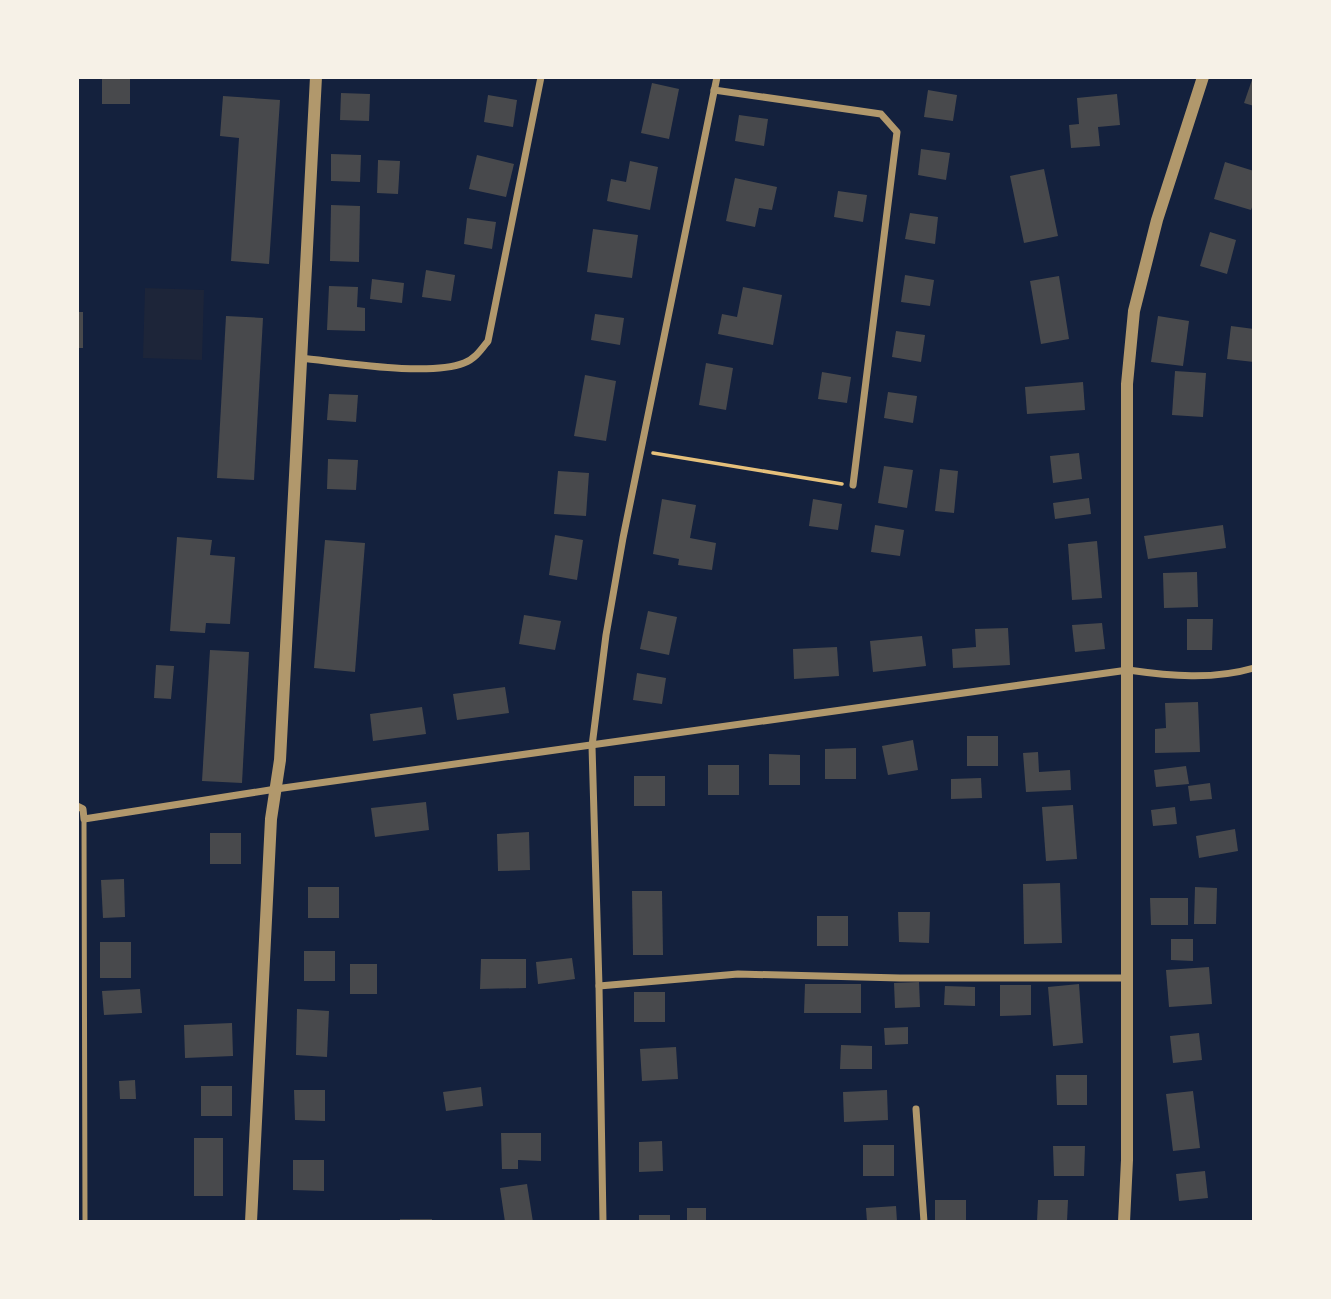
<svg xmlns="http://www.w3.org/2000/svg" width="1331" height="1299" font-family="Montserrat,sans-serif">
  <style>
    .green { fill: #1d2539 }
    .building { fill: #48494c }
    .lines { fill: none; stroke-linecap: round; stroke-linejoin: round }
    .path { stroke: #e5c07b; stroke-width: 3.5 }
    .service { stroke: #b1986c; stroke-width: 5 }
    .minor { stroke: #b1986c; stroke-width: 7 }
    .tertiary { stroke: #b1986c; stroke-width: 12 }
  </style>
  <rect width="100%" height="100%" fill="#14213d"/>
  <polygon class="green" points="145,288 204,290 202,360 143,358"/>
  <g class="building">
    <rect x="102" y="77" width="28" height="27"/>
    <polygon points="1253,77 1254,77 1254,106 1244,103"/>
    <polygon points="652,83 679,89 669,139 641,133"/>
    <polygon points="928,90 957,95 953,121 924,117"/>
    <polygon points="341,93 370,94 369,121 340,120"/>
    <polygon points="1117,94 1120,125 1098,127 1100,146 1071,148 1069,125 1079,124 1077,98"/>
    <polygon points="488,95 517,100 513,127 484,122"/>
    <polygon points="223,96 280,100 269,264 231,261 239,138 220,136"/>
    <polygon points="739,115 768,119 764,146 735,141"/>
    <polygon points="921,149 950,153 946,180 918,175"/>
    <polygon points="331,154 361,155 360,182 331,181"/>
    <polygon points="477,155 514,164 506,197 469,189"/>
    <polygon points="378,160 400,161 398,194 377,193"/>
    <polygon points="630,161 658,167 650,210 607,201 611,179 626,182"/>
    <polygon points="1225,162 1254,171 1254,202 1251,210 1214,199"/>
    <polygon points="1044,169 1058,236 1024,243 1010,176"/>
    <polygon points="735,178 777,187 772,210 759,208 755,227 726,221"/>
    <polygon points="838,191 867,195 863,222 834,217"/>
    <polygon points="331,205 360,206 359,262 330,261"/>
    <polygon points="910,213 938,217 935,244 905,239"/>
    <polygon points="467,218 496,222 492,249 464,244"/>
    <polygon points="593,229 638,235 632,278 587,272"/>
    <polygon points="1210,232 1236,240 1227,274 1200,266"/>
    <polygon points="426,270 455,275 451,301 422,297"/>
    <polygon points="905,275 934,280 930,306 901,302"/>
    <polygon points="1059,276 1069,339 1041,344 1030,281"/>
    <polygon points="372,279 404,283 402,303 370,299"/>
    <polygon points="329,286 358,287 357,307 365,308 365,331 327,330"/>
    <polygon points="743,287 782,295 773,345 718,334 722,314 737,317"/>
    <rect x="77" y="312" width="6" height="36"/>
    <polygon points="595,314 624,318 620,345 591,340"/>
    <polygon points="226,316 263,318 254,480 217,478"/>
    <polygon points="1158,316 1189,321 1183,366 1151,362"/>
    <polygon points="1231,326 1254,329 1254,362 1227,359"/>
    <polygon points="896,331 925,335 921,362 892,357"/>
    <polygon points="706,363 733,368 726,410 699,405"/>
    <polygon points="1175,371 1206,373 1203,417 1172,415"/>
    <polygon points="822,372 851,377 847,403 818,399"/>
    <polygon points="585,375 616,381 606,441 574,436"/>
    <polygon points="1083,382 1085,410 1027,414 1025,387"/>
    <polygon points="888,392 917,396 913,423 884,418"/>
    <polygon points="329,394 358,395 356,422 327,420"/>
    <polygon points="1079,453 1082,479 1053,483 1050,456"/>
    <polygon points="328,459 358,460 356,490 327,489"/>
    <polygon points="884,466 913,470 907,508 878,503"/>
    <polygon points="940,469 958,471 954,513 935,511"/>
    <polygon points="558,471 589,473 586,516 554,514"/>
    <polygon points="1089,498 1091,514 1055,519 1053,503"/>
    <polygon points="662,499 696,505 690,538 716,543 712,570 678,565 679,559 653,554"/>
    <polygon points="813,499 842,504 838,530 809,526"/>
    <polygon points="875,525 904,530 900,556 871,552"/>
    <polygon points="1223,525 1226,548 1148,559 1144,536"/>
    <polygon points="555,535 583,540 577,580 549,575"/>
    <polygon points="177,537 212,540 210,555 235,557 230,624 206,623 205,633 170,631"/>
    <polygon points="325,540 365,543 355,672 314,668"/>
    <polygon points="1097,541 1102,598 1072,600 1068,544"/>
    <polygon points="1197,572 1198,607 1164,608 1163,573"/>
    <polygon points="648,611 677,617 669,655 640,649"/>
    <polygon points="524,615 561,621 555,650 519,644"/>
    <polygon points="1187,619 1213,619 1212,650 1187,650"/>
    <polygon points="1102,623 1105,649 1075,652 1072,625"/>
    <polygon points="1008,628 1010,665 953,668 952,649 976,647 975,629"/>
    <polygon points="922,636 926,666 873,672 870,641"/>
    <polygon points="837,647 839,676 794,679 793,649"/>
    <polygon points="210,650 249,652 242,783 202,781"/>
    <polygon points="156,665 174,666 171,699 154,698"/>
    <polygon points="637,673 666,678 662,704 633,700"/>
    <polygon points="505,687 509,713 457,720 453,694"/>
    <polygon points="1198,702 1200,752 1155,753 1155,729 1166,728 1165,703"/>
    <polygon points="422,707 426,734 373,741 370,714"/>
    <rect x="967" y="736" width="31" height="30"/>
    <polygon points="913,740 918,770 888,775 882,746"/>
    <polygon points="856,748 856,779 825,779 825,749"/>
    <polygon points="1038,752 1039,772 1070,770 1071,790 1026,792 1023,753"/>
    <polygon points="769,754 800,755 800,785 769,785"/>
    <rect x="708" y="765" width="31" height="30"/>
    <polygon points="1186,766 1189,784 1156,787 1154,770"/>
    <rect x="634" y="776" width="31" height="30"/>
    <polygon points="981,778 982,798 951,799 951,779"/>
    <polygon points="1210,783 1212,799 1190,801 1188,786"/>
    <polygon points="426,802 429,830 375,837 371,808"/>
    <polygon points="1073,805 1077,859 1046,861 1042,807"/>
    <polygon points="1175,807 1177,824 1153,826 1151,810"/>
    <polygon points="1235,829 1238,851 1199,858 1196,836"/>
    <polygon points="529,832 530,870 498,871 497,834"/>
    <rect x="210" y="833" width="31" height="31"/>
    <polygon points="124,879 125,917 103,918 101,880"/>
    <polygon points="1060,883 1062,943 1024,944 1023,884"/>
    <rect x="308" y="887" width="31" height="31"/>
    <polygon points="1195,887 1217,888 1216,924 1194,924"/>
    <polygon points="632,891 662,891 663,955 633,955"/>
    <polygon points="1150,898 1188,898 1188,925 1151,925"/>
    <polygon points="898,912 930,912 929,943 899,942"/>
    <rect x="817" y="916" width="31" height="30"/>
    <polygon points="1171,939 1193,939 1193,961 1171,960"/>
    <rect x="100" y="942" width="31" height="36"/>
    <rect x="304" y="951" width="31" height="30"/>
    <polygon points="572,958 575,979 538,984 536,962"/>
    <polygon points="481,959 526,959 526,988 480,989"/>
    <rect x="350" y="964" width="27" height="30"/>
    <polygon points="1209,967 1212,1004 1169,1007 1166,970"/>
    <polygon points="919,982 920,1007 895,1008 894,983"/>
    <polygon points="805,984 861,984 861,1013 804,1013"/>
    <polygon points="1079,984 1083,1043 1053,1046 1048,987"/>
    <polygon points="1000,985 1031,985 1031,1015 1000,1016"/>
    <polygon points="945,986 975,987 975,1006 944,1005"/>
    <polygon points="140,989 142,1013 104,1015 102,991"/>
    <rect x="634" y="992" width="31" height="30"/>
    <polygon points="297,1009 329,1011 327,1057 296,1055"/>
    <polygon points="232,1023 233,1056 185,1058 184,1025"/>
    <polygon points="908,1027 908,1044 885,1045 884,1028"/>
    <polygon points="1199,1033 1202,1060 1173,1063 1170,1036"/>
    <polygon points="841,1045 872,1046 872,1069 840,1069"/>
    <polygon points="676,1047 678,1079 642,1081 640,1049"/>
    <polygon points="1056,1075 1087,1075 1087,1105 1057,1105"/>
    <polygon points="135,1080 136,1099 120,1099 119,1081"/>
    <rect x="201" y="1086" width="31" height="30"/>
    <polygon points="481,1087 483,1106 446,1111 443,1092"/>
    <polygon points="294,1090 325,1090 325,1121 295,1120"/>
    <polygon points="887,1090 888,1120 844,1122 843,1092"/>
    <polygon points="1193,1091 1200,1148 1173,1151 1166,1094"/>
    <polygon points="501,1133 541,1133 541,1161 518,1160 518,1169 502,1169"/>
    <rect x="194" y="1138" width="29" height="58"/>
    <polygon points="662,1141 663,1171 639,1172 639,1142"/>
    <rect x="863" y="1145" width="31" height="31"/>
    <polygon points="1053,1146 1085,1146 1084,1176 1054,1176"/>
    <polygon points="293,1160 324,1160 324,1191 293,1190"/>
    <polygon points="1205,1171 1208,1198 1179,1201 1176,1174"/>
    <polygon points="527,1184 533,1222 505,1222 500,1188"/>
    <rect x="935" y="1200" width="31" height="22"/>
    <polygon points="1038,1200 1068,1200 1067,1222 1037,1222"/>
    <polygon points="896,1206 897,1222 867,1222 866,1208"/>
    <rect x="687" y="1208" width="19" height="14"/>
    <rect x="639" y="1215" width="31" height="7"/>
    <rect x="400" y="1219" width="32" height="3"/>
  </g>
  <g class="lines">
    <polyline class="path" points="653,453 842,484"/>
    <polyline class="service" points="84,819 85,1222"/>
    <g class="minor">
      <polyline points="714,90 881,114 897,132 853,485"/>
      <path d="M300,358C341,362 428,377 464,363C475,359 481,350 488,341L541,77"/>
      <path d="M77,806L83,809L84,819L276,789L1128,670C1170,676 1213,680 1254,668"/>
      <polyline points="599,986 738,974 900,978 1125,978"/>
      <polyline points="916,1109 924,1222"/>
      <polyline points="603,1222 599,986 592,746 606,635 623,538 717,77"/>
    </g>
    <g class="tertiary">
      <polyline points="251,1222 271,819 280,760 316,77"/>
      <polyline points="1124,1222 1127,1160 1127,384 1134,311 1157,220 1203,77"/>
    </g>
  </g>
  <rect width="1331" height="1299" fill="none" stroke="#f6f1e7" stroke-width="158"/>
</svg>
